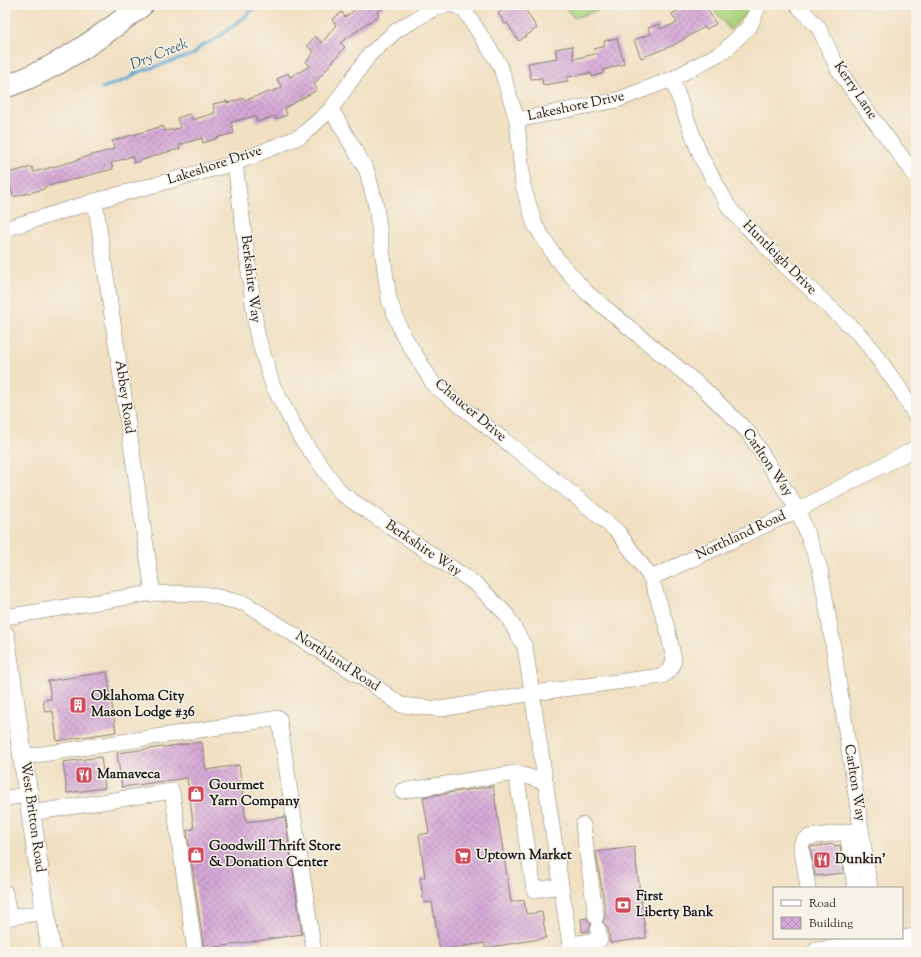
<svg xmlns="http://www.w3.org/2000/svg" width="921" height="957" font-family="'Sorts Mill Goudy',serif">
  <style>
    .green { fill: #acd37e; stroke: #64784d }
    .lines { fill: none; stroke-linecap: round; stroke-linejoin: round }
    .stream { stroke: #5ca9d5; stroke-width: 3 }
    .building { fill: url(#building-cross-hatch) }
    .minor-casing { stroke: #867e6f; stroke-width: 16 }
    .major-casing { stroke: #867e6f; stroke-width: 20 }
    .highway-casing { stroke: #867e6f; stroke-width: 24 }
    .minor { stroke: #fff; stroke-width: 15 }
    .major { stroke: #fff; stroke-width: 19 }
    .highway { stroke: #fff; stroke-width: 22 }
    .labels { text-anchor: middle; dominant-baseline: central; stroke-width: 3; stroke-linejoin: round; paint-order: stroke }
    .street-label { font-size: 14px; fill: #1c1c1c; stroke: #f7f3e8 }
    .poi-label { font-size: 14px; font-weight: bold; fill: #1c1c1c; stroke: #f7f3e8; text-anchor: start }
    .water-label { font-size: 15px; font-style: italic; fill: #395b6f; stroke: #f7f3e8 }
  </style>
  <defs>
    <pattern id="building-cross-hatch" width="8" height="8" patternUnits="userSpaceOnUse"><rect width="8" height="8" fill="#d5a8d7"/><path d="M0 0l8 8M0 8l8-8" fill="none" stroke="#b690b8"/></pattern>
  </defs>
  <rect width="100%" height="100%" fill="#f7f3e8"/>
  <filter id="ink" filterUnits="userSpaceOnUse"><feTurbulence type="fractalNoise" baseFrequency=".025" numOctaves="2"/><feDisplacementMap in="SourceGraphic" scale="8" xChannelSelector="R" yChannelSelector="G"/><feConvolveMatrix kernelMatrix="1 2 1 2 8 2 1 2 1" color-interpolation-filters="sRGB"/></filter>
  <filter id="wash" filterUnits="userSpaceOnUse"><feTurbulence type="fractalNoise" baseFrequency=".012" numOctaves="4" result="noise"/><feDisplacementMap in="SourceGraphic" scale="16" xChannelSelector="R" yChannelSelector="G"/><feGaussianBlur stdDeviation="0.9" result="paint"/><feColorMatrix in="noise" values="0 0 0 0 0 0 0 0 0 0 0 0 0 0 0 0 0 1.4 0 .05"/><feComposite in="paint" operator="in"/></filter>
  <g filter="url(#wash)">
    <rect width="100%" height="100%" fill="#f1e0c2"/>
    <g class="green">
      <polygon points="564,5 614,5 574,18"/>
      <polygon points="710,5 754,5 730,30"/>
    </g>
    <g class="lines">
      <polyline class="stream" points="102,88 128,79 136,73 194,54 201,46 216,39 242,19 258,5"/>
    </g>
    <g id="blocks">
      <g class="building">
        <polygon points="361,5 387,5 377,12 379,15 340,43 345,47 314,84 317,90 285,108 287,115 276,119 275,116 257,122 255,116 231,122 234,133 216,138 216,139 203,143 202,138 179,145 180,149 160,154 134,163 132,156 111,163 113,169 44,187 44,189 13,197 7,173 32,167 34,172 78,160 78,159 114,149 112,141 163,126 165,131 180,128 177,118 190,114 192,120 215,113 213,104 227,101 227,103 244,98 245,100 282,88 277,79 288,73 290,77 310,66 306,62 314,52 307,46 315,36 322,43 336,25 332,20 342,12 345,17"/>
        <polygon points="510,5 515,5 518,9 523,6 537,28 519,41 507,23 505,24 498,13"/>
        <polygon points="687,5 705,5 716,24 706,29 704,27 674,45 641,58 634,40 651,34 648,28 659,24 660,29 677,23 672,14"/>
        <polygon points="617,38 624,64 603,70 604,73 592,77 591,73 567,77 568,81 543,85 542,78 531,79 528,63 557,58 555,49 572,46 574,59 595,54 594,49 605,46 604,41"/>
        <polygon points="107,672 116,732 57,741 53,711 45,712 43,700 51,699 48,681"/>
        <polygon points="202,742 206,770 239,765 246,822 285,817 302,934 204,949 187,830 194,829 187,778 122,787 117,753"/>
        <polygon points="101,757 105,788 67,793 63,762"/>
        <polygon points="493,786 511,902 524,900 526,914 542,912 546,938 485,948 485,943 440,950 432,902 424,903 420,878 425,877 419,835 429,833 423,797"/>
        <polygon points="834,844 834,846 840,845 844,873 815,876 810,847"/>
        <polygon points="634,847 646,938 610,943 608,928 603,922 606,915 596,852"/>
        <polygon points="587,918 591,924 589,931 582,932 581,919"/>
      </g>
    </g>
  </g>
  <g filter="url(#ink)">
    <use href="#blocks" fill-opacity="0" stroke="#867e6f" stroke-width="1"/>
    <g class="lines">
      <g class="minor-casing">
        <g id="minor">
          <polyline points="454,5 465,11 500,65 517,120 617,100 672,79 724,51 750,26 759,5"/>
          <polyline points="797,5 819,28 838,69 864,107 916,176"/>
          <polyline points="672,79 701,157 730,209 779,260 864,339 900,389 916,417"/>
          <polyline points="517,120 523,186 535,225 556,258 586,292 705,390 748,432 798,510 820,568 831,632 870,888"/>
          <polyline points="235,163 257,334 273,386 300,437 342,494 477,585 506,614 525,647 571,952"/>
          <polyline points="95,201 153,593"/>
          <polyline points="5,229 95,201 235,163 301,136 331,109 369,55 397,30 435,8 447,5"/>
          <polyline points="651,578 798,510 916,448"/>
          <polyline points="5,617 153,593 205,594 246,604 372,684 401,705 441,709 533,693 662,676 671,669 674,660 667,627 651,578 618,532 580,500 434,385 402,333 389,299 376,206 367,171 331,109"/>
          <polyline points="23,757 279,718 314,952"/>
          <polyline points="516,773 534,890 561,886"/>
          <polyline points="402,791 516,773 545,782"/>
          <polyline points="5,798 29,795"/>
          <polyline points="31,813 172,791 195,952"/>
          <polyline points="583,825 596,917"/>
          <polyline points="847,832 855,888"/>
          <polyline points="808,888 801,845 803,841 809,837 861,830"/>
          <polyline points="5,892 9,917"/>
          <polyline points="5,918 45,912"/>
          <polyline points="570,944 600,940 598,929"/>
        </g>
      </g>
      <g class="major-casing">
        <g id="major">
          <polyline points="5,635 51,952"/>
          <polyline points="817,952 916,938"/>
        </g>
      </g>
      <g class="highway-casing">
        <path id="highway" d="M5,87C56,69 100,38 142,5"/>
      </g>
      <use href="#minor" class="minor"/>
      <use href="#major" class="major"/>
      <use href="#highway" class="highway"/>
    </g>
  </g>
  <defs>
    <g id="building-square" transform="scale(0.9)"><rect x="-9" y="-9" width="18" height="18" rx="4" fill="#d1495b" stroke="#f7f3e8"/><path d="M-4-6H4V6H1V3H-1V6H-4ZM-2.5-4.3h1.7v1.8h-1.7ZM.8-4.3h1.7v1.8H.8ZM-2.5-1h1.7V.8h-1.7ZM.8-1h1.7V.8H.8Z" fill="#fff"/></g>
    <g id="restaurant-square" transform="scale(0.9)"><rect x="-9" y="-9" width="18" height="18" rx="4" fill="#d1495b" stroke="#f7f3e8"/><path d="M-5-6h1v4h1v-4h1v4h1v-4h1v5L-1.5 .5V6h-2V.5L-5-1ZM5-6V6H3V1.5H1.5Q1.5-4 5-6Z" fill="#fff"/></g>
    <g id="shop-square" transform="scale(0.9)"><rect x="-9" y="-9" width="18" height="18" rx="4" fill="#d1495b" stroke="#f7f3e8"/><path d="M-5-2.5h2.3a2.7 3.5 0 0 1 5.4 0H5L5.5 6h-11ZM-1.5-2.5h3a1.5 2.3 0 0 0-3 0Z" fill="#fff"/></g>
    <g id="supermarket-square" transform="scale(0.9)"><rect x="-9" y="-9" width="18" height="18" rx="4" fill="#d1495b" stroke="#f7f3e8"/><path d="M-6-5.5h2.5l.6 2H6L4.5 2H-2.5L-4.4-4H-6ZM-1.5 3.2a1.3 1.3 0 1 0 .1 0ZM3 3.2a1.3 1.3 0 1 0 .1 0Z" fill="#fff"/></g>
    <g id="bank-square" transform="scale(0.9)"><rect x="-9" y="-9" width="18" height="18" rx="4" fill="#d1495b" stroke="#f7f3e8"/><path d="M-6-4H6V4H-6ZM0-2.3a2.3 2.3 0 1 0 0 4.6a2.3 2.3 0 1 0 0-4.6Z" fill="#fff"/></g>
  </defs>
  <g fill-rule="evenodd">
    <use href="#building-square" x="78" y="705"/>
    <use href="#restaurant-square" x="84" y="775"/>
    <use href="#shop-square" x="196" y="794"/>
    <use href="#shop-square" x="196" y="855"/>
    <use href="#supermarket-square" x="463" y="856"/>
    <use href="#restaurant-square" x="822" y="860"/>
    <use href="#bank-square" x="623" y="905"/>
  </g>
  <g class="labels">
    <g class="street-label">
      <text transform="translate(855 91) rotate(56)">Kerry Lane</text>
      <text transform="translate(576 107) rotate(-12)">Lakeshore Drive</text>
      <text transform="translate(215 166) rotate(-18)">Lakeshore Drive</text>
      <text transform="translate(779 258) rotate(45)">Huntleigh Drive</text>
      <text transform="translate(250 279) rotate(83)">Berkshire Way</text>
      <text transform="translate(124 397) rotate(82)">Abbey Road</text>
      <text transform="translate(470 411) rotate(40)">Chaucer Drive</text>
      <text transform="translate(767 463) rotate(56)">Carlton Way</text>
      <text transform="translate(741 536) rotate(-25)">Northland Road</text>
      <text transform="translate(423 549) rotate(34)">Berkshire Way</text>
      <text transform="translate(337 662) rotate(33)">Northland Road</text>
      <text transform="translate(854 783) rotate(81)">Carlton Way</text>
      <text transform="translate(32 817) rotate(82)">West Britton Road</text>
    </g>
    <g class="poi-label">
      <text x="91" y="697">Oklahoma City<tspan x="91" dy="16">Mason Lodge #36</tspan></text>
      <text x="97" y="775">Mamaveca</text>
      <text x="209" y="786">Gourmet<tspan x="209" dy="16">Yarn Company</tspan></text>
      <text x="209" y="847">Goodwill Thrift Store<tspan x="209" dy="16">&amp; Donation Center</tspan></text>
      <text x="476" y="856">Uptown Market</text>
      <text x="835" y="860">Dunkin'</text>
      <text x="636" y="897">First<tspan x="636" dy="16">Liberty Bank</tspan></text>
    </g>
    <g class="water-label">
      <text transform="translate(159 55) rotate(-22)">Dry Creek</text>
    </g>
  </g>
  <rect width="921" height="957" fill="none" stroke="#f7f3e8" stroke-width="20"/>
  <rect x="773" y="887" width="130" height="52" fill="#f7f3e8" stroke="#9f9d96"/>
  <rect x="781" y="900" width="20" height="6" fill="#ffffff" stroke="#9f9d96"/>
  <text x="809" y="907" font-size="12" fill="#1c1c1c">Road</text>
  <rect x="781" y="917" width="20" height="12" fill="url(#building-cross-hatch)" stroke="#9f9d96"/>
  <text x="809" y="927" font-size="12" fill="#1c1c1c">Building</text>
</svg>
